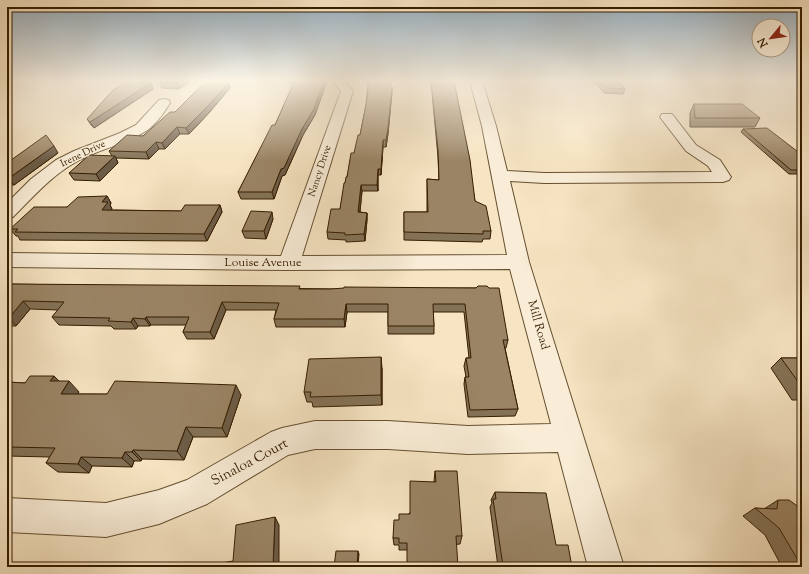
<svg xmlns="http://www.w3.org/2000/svg" width="809" height="574" font-family="'Sorts Mill Goudy',serif">
  <style>
    .lines { fill: none; stroke-linecap: round; stroke-linejoin: round }
    .minor-casing { stroke: #664f30; stroke-width: 2 }
    .minor { fill: #f9edd7; fill-rule: evenodd }
    .wall { fill: #847257; stroke: #361d00 }
    .shaded-wall { fill: #6c5c47; stroke: #361d00 }
    .building { fill: #9a8465; stroke: #361d00 }
    .labels { text-anchor: middle; dominant-baseline: central; stroke-width: 3; stroke-linejoin: round; paint-order: stroke }
    .far-street-label { font-size: 10px; fill: #361d00; stroke: #f9edd7 }
    .street-label { font-size: 12px; fill: #361d00; stroke: #f9edd7 }
    .near-street-label { font-size: 14px; fill: #361d00; stroke: #f9edd7 }
  </style>
  <rect width="100%" height="100%" fill="#f6e4c2"/>
  <filter id="stains"><feTurbulence type="fractalNoise" baseFrequency=".005" numOctaves="4"/><feColorMatrix values="0 0 0 0 .2 0 0 0 0 .09 0 0 0 0 .02 0 0 0 .5 -.17"/></filter>
  <radialGradient id="worn" r=".72"><stop offset=".6" stop-color="#630" stop-opacity="0"/><stop offset="1" stop-color="#630" stop-opacity=".3"/></radialGradient>
  <g class="lines">
    <g class="minor-casing">
      <g id="minor">
        <polygon points="332,81 344,81 353,91 302,256 507,255 482,126 470,81 482,81 496,126 507,171 544,173 712,172 708,166 686,151 660,117 662,114 672,114 696,145 720,160 731,177 729,180 723,182 544,183 510,181 529,262 624,567 588,567 558,452 468,454 388,449 315,449 288,455 207,504 159,524 106,537 7,532 7,498 106,503 159,490 187,480 271,432 282,428 315,421 388,421 468,426 551,424 510,269 289,270 7,267 7,253 281,256 341,91"/>
        <path d="M164,99L169,100L170,103C164,113 156,124 146,131C125,145 98,149 76,162C51,176 33,197 13,217L7,218V203L31,179L56,160L74,151L120,133L136,125L159,100Z"/>
      </g>
    </g>
    <use href="#minor" class="minor"/>
  </g>
  <g class="wall">
    <polygon points="192,81 178,89 162,88 160,82"/>
    <polygon points="287,81 327,81 315,115 303,135 285,175 282,176 274,199 241,199 238,192 275,125 293,85"/>
    <polygon points="366,81 398,81 388,82 392,87 392,92 388,134 386,147 383,147 381,175 378,175 378,191 362,191 360,212 367,213 367,220 365,241 346,242 346,240 328,239 327,232 340,209 345,183 360,135 366,105 368,85"/>
    <polygon points="431,81 454,81 475,201 491,231 490,239 483,239 482,242 404,240 404,212 427,212 427,179 439,180 438,157"/>
    <polygon points="594,81 618,81 625,89 623,94 604,93"/>
    <polygon points="151,83 153,89 94,128 91,125 87,119"/>
    <polygon points="229,83 230,88 208,114 189,134 180,134 165,149 159,149 149,159 116,158 118,163 100,181 74,180 69,173 112,156 109,151 143,136 175,112"/>
    <polygon points="694,104 760,118 755,127 690,127 690,113"/>
    <polygon points="743,129 802,155 802,174 789,174 741,132"/>
    <polygon points="58,153 14,185 7,185 7,163"/>
    <polygon points="107,196 111,203 110,205 112,209 111,210 181,211 220,205 222,212 207,241 20,240 18,236 16,236 10,229 67,207"/>
    <polygon points="273,219 266,239 245,238 242,231"/>
    <polygon points="7,284 331,289 476,288 508,340 506,348 505,348 518,409 515,416 468,417 464,384 465,377 466,377 464,366 466,358 469,358 464,312 433,312 434,326 434,334 388,334 388,312 347,312 345,327 276,327 274,319 276,310 226,310 214,339 187,339 183,332 186,325 151,325 150,326 138,326 136,329 114,329 111,326 59,325 52,317 58,310 30,309 16,326 7,326"/>
    <polygon points="781,358 802,358 802,400 792,400 771,368"/>
    <polygon points="382,368 382,405 313,407 312,402 307,402 304,392"/>
    <polygon points="59,381 79,392 77,394 241,395 227,437 193,437 184,460 142,459 141,461 134,461 132,467 92,466 89,473 58,472 46,463 50,457 7,456 7,382 25,383"/>
    <polygon points="435,471 462,536 460,544 407,550 399,550 399,545 394,545 393,538 399,520 409,514 434,481"/>
    <polygon points="495,492 556,545 572,567 498,567 490,507 492,503 491,500"/>
    <polygon points="778,500 802,567 782,567 765,535 743,516 755,508 764,509"/>
  </g>
  <g class="shaded-wall">
    <polygon points="180,81 192,81 178,89 176,83"/>
    <polygon points="324,81 327,81 315,115 303,135 285,175 282,176 274,199 272,192 281,169 302,129"/>
    <polygon points="151,83 153,89 94,128 90,122"/>
    <polygon points="229,83 230,88 208,114 189,134 186,128"/>
    <polygon points="392,87 392,92 388,134 386,147 386,140"/>
    <polygon points="177,127 180,134 165,149 162,143"/>
    <polygon points="383,140 383,147 381,175 381,169"/>
    <polygon points="156,142 159,149 149,159 146,152"/>
    <polygon points="54,146 58,153 14,185 9,178"/>
    <polygon points="115,156 118,163 100,181 96,174"/>
    <polygon points="378,169 378,191 377,185"/>
    <polygon points="361,185 362,191 359,219 358,212"/>
    <polygon points="107,196 111,203 110,205 112,209 106,217 102,210 102,202"/>
    <polygon points="220,205 222,212 207,241 204,234"/>
    <polygon points="272,212 273,219 266,239 264,231"/>
    <polygon points="367,213 367,220 365,241 364,234"/>
    <polygon points="23,301 30,309 16,326 9,318"/>
    <polygon points="222,302 226,310 214,339 210,332"/>
    <polygon points="346,304 347,312 345,327 344,319"/>
    <polygon points="146,317 151,325 150,326 145,319"/>
    <polygon points="133,318 138,326 136,329 131,322"/>
    <polygon points="381,357 382,368 382,405 381,395"/>
    <polygon points="54,376 64,386 50,381"/>
    <polygon points="69,381 79,392 71,404 61,394"/>
    <polygon points="236,385 241,395 227,437 222,428"/>
    <polygon points="186,427 193,437 184,460 177,451"/>
    <polygon points="133,450 142,459 141,461 132,452"/>
    <polygon points="125,452 134,461 132,467 122,458"/>
    <polygon points="81,457 92,466 89,473 78,464"/>
    <polygon points="275,517 279,525 279,567 273,567"/>
    <polygon points="358,551 359,554 358,567 357,567"/>
  </g>
  <g class="building">
    <polygon points="128,81 151,83 90,122 87,119 113,90"/>
    <polygon points="160,81 180,81 176,83 160,82"/>
    <polygon points="206,81 225,81 229,83 206,108 186,128 177,127 162,143 156,142 146,152 109,151 127,135 143,136 170,112 175,112"/>
    <polygon points="293,81 324,81 314,109 302,129 284,168 281,169 272,192 238,192 272,125 275,125 294,82"/>
    <polygon points="369,81 388,81 392,87 388,128 386,140 383,140 381,169 378,169 377,185 361,185 358,212 367,213 364,234 345,235 345,233 327,232 331,209 340,209 344,183 345,183 346,177 347,177 351,153 354,153 358,135 360,135 366,105"/>
    <polygon points="431,81 454,81 470,160 475,201 486,206 491,231 483,231 483,234 404,232 404,212 428,212 427,179 439,180 438,150"/>
    <polygon points="599,81 618,81 625,89 605,88"/>
    <polygon points="694,104 742,104 760,118 695,118"/>
    <polygon points="767,128 802,155 802,170 791,170 743,129"/>
    <polygon points="46,135 54,146 9,178 7,178 7,163"/>
    <polygon points="89,155 115,156 96,174 69,173"/>
    <polygon points="107,196 102,202 108,202 102,210 181,211 185,205 220,205 204,234 15,232 18,229 10,229 34,207 67,207 78,197"/>
    <polygon points="251,211 272,212 264,231 242,231"/>
    <polygon points="7,284 300,286 299,289 331,289 344,288 344,287 476,288 478,286 487,286 489,288 499,288 508,340 503,340 518,409 470,410 465,377 469,377 466,358 471,358 465,304 433,304 434,326 388,326 388,304 346,304 344,319 274,319 279,303 222,302 210,332 183,332 189,317 146,317 145,319 133,318 131,322 108,321 110,318 52,317 64,302 23,301 9,318 7,318"/>
    <polygon points="381,357 381,395 310,397 311,392 304,392 309,359"/>
    <polygon points="781,358 802,358 802,387"/>
    <polygon points="30,376 54,376 50,381 69,381 61,394 107,394 115,381 236,385 222,428 186,427 177,451 133,450 132,452 125,452 122,458 81,457 78,464 46,463 55,448 7,447 7,427 10,423 7,423 7,382 25,383"/>
    <polygon points="435,471 457,471 462,536 456,536 458,567 407,567 407,543 399,543 399,538 393,538 394,520 399,520 399,514 410,514 410,481 436,482"/>
    <polygon points="495,492 546,493 556,545 568,545 572,567 522,567 522,566 503,566 493,499 496,499"/>
    <polygon points="778,500 789,500 800,508 802,510 802,567 779,528 755,508 777,509"/>
    <polygon points="275,517 273,567 200,567 233,561 236,525"/>
    <polygon points="336,551 358,551 357,567 334,567"/>
  </g>
  <linearGradient id="sky" x2="0" y2="1"><stop stop-color="#93acbe"/><stop offset="0.5" stop-color="#fbf3e4"/><stop offset="1" stop-color="#fbf3e4" stop-opacity="0"/></linearGradient>
  <rect width="809" height="161" fill="url(#sky)"/>
  <g class="labels">
    <g class="far-street-label">
      <text transform="translate(83 154) rotate(-26)">Irene Drive</text>
      <text transform="translate(320 171) rotate(-72)">Nancy Drive</text>
    </g>
    <g class="street-label">
      <text x="263" y="263">Louise Avenue</text>
      <text transform="translate(538 325) rotate(74)">Mill Road</text>
    </g>
    <g class="near-street-label">
      <text transform="translate(250 463) rotate(-28)">Sinaloa Court</text>
    </g>
  </g>
  <rect width="809" height="574" fill="none" stroke="#f6e4c2" stroke-width="24"/>
  <rect x="8" y="8" width="793" height="558" fill="none" stroke="#361d00" stroke-width="2"/>
  <rect x="12" y="12" width="785" height="550" fill="none" stroke="#361d00"/>
  <g transform="translate(771 38) rotate(241)"><circle r="19" fill="#f9edd7" stroke="#ab9a81"/>
  <path d="M0-3L7 15L0 10L-7 15Z" fill="#8f2418"/>
  <text y="-6" font-size="11" font-weight="bold" text-anchor="middle" fill="#361d00">N</text>
  </g>
  <rect width="100%" height="100%" filter="url(#stains)"/>
  <rect width="100%" height="100%" fill="url(#worn)"/>
</svg>
